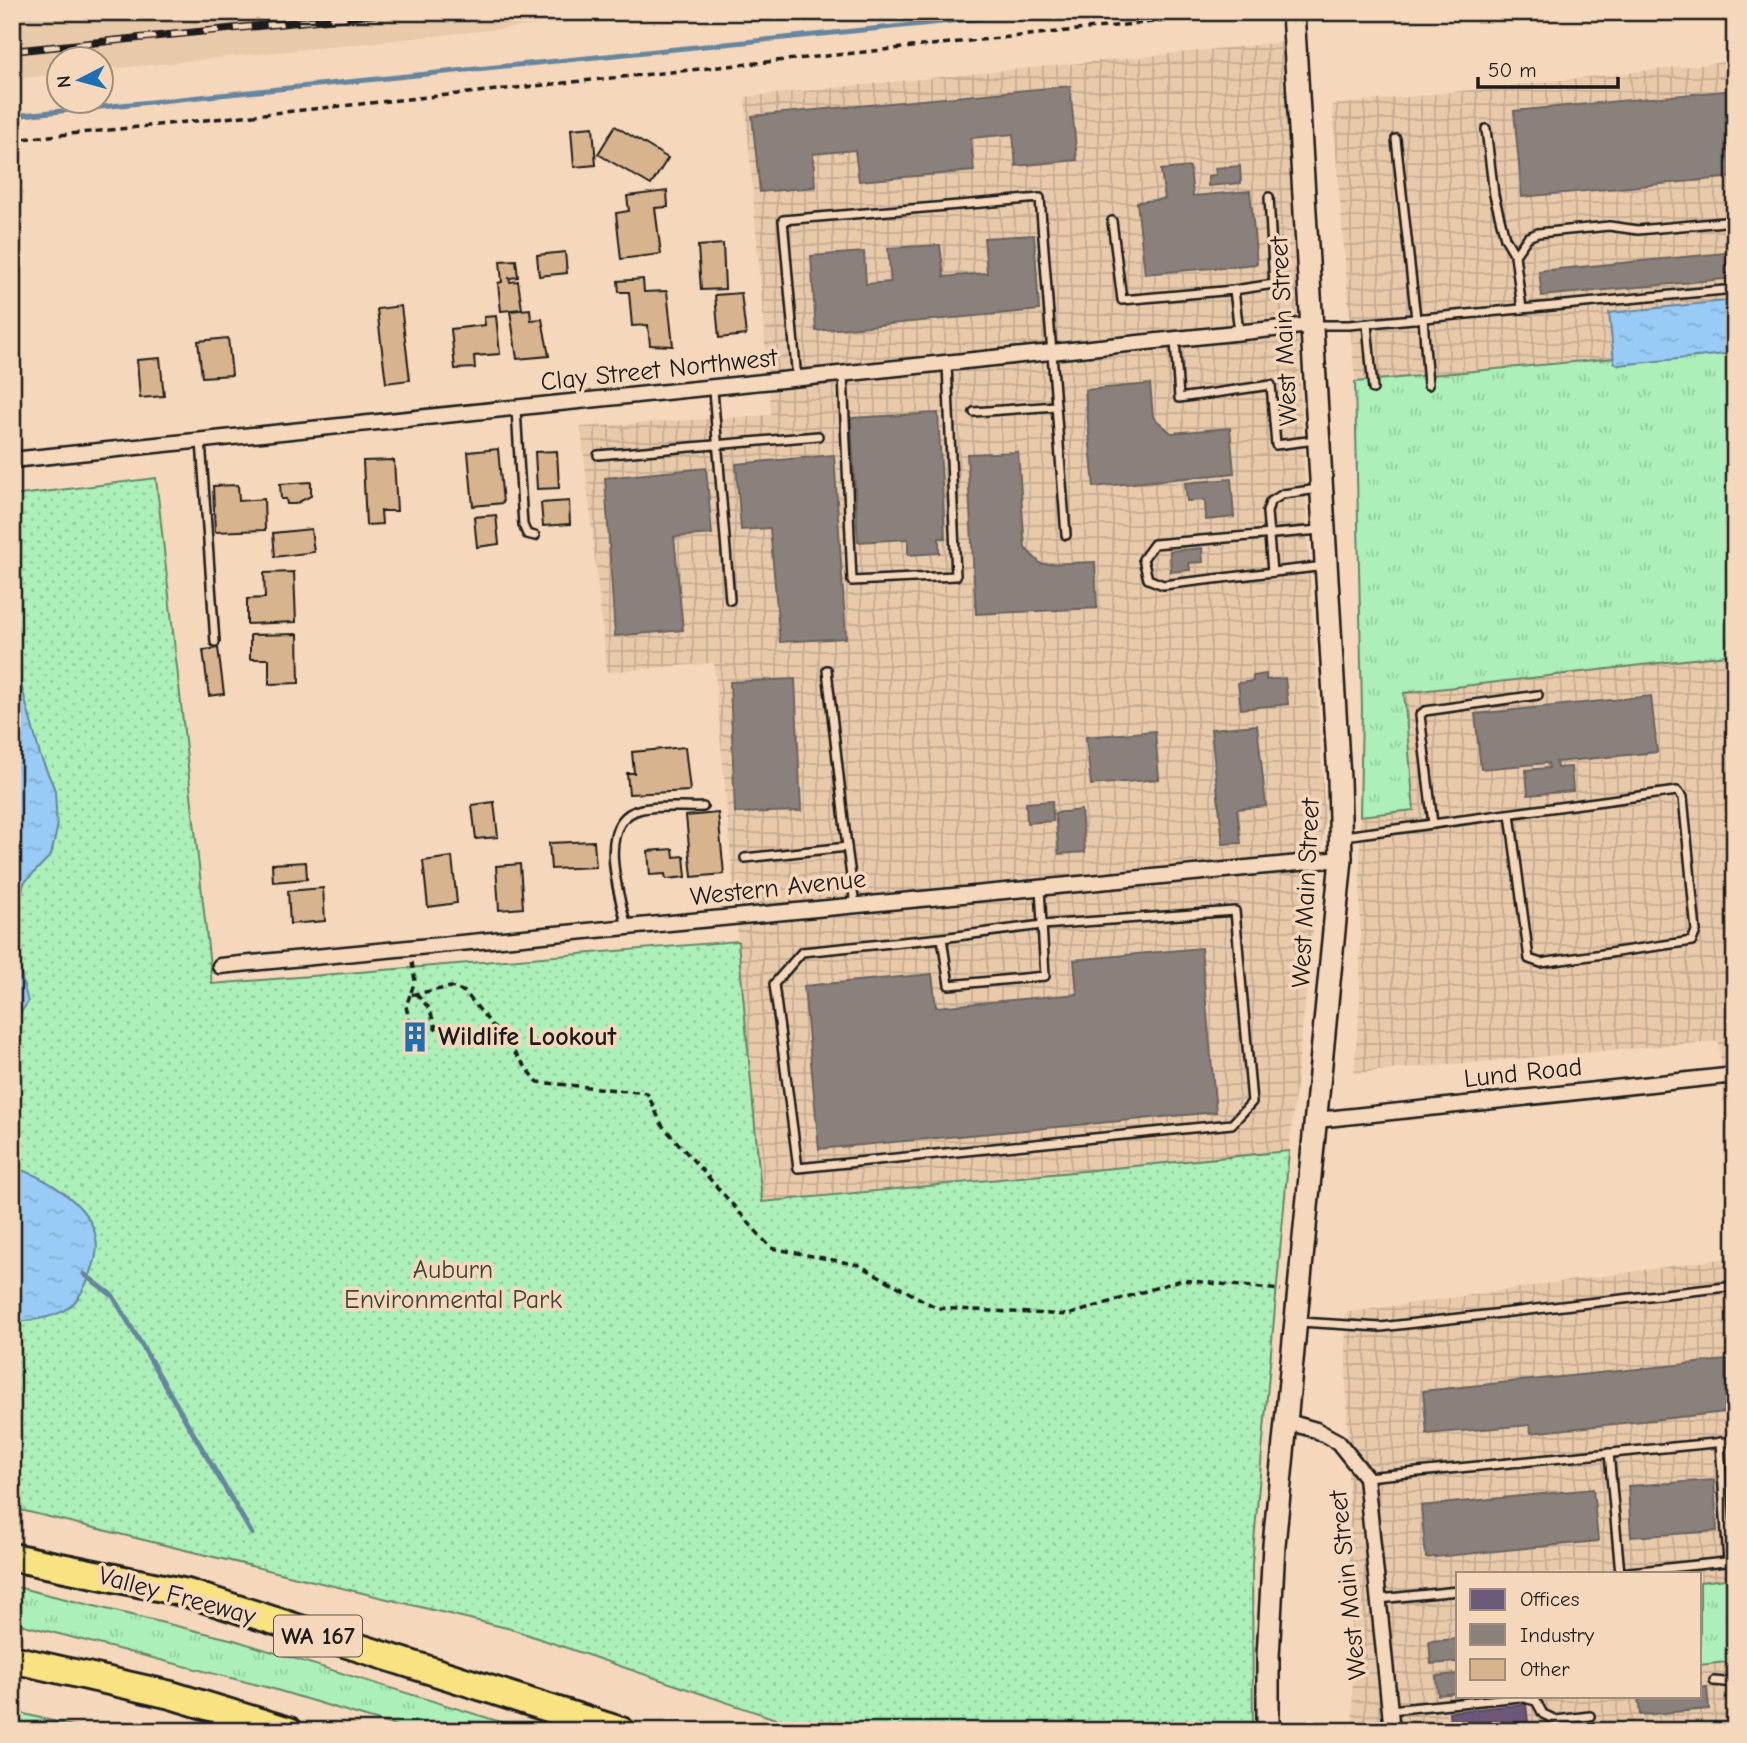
<svg xmlns="http://www.w3.org/2000/svg" width="1747" height="1743" font-family="'Comic Neue',sans-serif">
  <style>
    .built { fill: #e8c9aa }
    .industrial { fill: url(#industrial-grid); fill-rule: evenodd }
    .grass { fill: url(#grass-tufts); stroke: #64866a; stroke-width: 2 }
    .wetland { fill: url(#wetland-marsh); stroke: #64866a; stroke-width: 2 }
    .park { fill: url(#park-dots); stroke: #64866a; stroke-width: 2 }
    .water { fill: url(#water-ripples); stroke: #66859e; stroke-width: 2 }
    .offices { fill: #6d597a; stroke: #55475e; stroke-width: 2 }
    .industry { fill: #8a817c; stroke: #69635f; stroke-width: 2 }
    .lines { fill: none; stroke-linecap: round; stroke-linejoin: round }
    .stream { stroke: #66859e; stroke-width: 5 }
    .building { fill: #d7b48d; stroke: #1c1c1c; stroke-width: 2 }
    .service-casing { stroke: #1c1c1c; stroke-width: 12 }
    .minor-casing { stroke: #1c1c1c; stroke-width: 19 }
    .secondary-casing { stroke: #1c1c1c; stroke-width: 26 }
    .motorway-casing { stroke: #1c1c1c; stroke-width: 32 }
    .path { stroke: #1c1c1c; stroke-width: 3.5; stroke-dasharray: 7 5; stroke-linecap: butt }
    .service { stroke: #f5d8bb; stroke-width: 7 }
    .minor { stroke: #f5d8bb; stroke-width: 14 }
    .secondary { stroke: #f5d8bb; stroke-width: 21 }
    .motorway { stroke: #f8e281; stroke-width: 26 }
    .rail-casing { stroke: #1c1c1c; stroke-width: 8 }
    .rail { stroke: #f5d8bb; stroke-width: 5; stroke-dasharray: 16; stroke-linecap: butt }
    .labels { text-anchor: middle; dominant-baseline: central; stroke-width: 7; stroke-linejoin: round; paint-order: stroke }
    .shield { fill: #f5d8bb; stroke: #5d544c; stroke-width: 2 }
    .shield-label { font-size: 24px; font-weight: bold; fill: #1c1c1c }
    .street-label { font-size: 26px; fill: #1c1c1c; stroke: #f5d8bb }
    .poi-label { font-size: 26px; font-weight: bold; fill: #1c1c1c; stroke: #f5d8bb; text-anchor: start }
    .park-label { font-size: 26px; fill: #39463b; stroke: #f5d8bb }
  </style>
  <defs>
    <pattern id="industrial-grid" width="8" height="8" patternUnits="userSpaceOnUse" patternTransform="scale(1.75)"><rect width="8" height="8" fill="#e8c9aa"/><path d="M0 4h8M4 0v8" fill="none" stroke="#c6ac92"/></pattern>
    <pattern id="grass-tufts" width="24" height="20" patternUnits="userSpaceOnUse" patternTransform="scale(1.75)"><rect width="24" height="20" fill="#acefb8"/><path d="M3 7l-1-3M5 7V3M7 7l1-3M15 17l-1-3M17 17v-4M19 17l1-3" fill="none" stroke="#93cc9e"/></pattern>
    <pattern id="wetland-marsh" width="20" height="14" patternUnits="userSpaceOnUse" patternTransform="scale(1.75)"><rect width="20" height="14" fill="#acefb8"/><path d="M1 5h8M5 5V1M11 12h8M15 12V8" fill="none" stroke="#93cc9e"/></pattern>
    <pattern id="park-dots" width="8" height="8" patternUnits="userSpaceOnUse" patternTransform="scale(1.75)"><rect width="8" height="8" fill="#acefb8"/><path d="M2 2h.1M6 6h.1" fill="none" stroke="#93cc9e" stroke-width="1.8" stroke-linecap="round"/></pattern>
    <pattern id="water-ripples" width="26" height="14" patternUnits="userSpaceOnUse" patternTransform="scale(1.75)"><rect width="26" height="14" fill="#98cbf5"/><path d="M2 4q2-2 4 0t4 0M15 11q2-2 4 0t4 0" fill="none" stroke="#82aed1"/></pattern>
  </defs>
  <rect width="100%" height="100%" fill="#f5d8bb"/>
  <filter id="ink" filterUnits="userSpaceOnUse"><feTurbulence type="fractalNoise" baseFrequency=".0143" numOctaves="2"/><feDisplacementMap in="SourceGraphic" scale="14" xChannelSelector="R" yChannelSelector="G"/><feConvolveMatrix kernelMatrix="1 2 1 2 8 2 1 2 1" color-interpolation-filters="sRGB"/></filter>
  <g filter="url(#ink)">
    <polygon class="built" points="12,12 665,12 102,70 102,60 60,60 59,74 12,79"/>
    <g class="industrial">
      <polygon points="1284,42 1308,546 1325,817 1289,1151 761,1202 714,663 607,672 581,427 771,415 745,97"/>
      <polygon points="1735,61 1735,347 1355,382 1332,105"/>
      <path d="M1735,654V1731H1353L1345,1313L1734,1257L1719,1041L1354,1073L1360,1000V816L1414,810L1404,693ZM1458,1573H1700V1696H1458Z"/>
    </g>
    <g class="grass">
      <polygon points="1735,347 1735,654 1404,693 1414,810 1360,816 1362,709 1355,382"/>
      <polygon points="1735,1578 1735,1661 1700,1665 1700,1582"/>
      <polygon points="12,1586 234,1640 530,1731 412,1731 270,1688 12,1622"/>
    </g>
    <polygon class="wetland" points="12,1711 93,1731 12,1731"/>
    <polygon class="park" points="156,478 212,984 738,941 762,1202 1289,1151 1252,1564 1253,1731 811,1731 511,1629 12,1508 12,496"/>
    <g class="water">
      <polygon points="1735,300 1735,353 1619,365 1614,362 1609,313"/>
      <polygon points="12,662 16,666 40,755 55,790 57,829 51,855 24,883 12,933"/>
      <polygon points="12,940 28,1002 21,1012 12,1014"/>
      <path d="M12,1168C43,1173 91,1206 96,1238C99,1253 93,1267 88,1280C82,1292 77,1303 65,1310C50,1319 29,1320 12,1323Z"/>
    </g>
    <polygon class="offices" points="1526,1704 1529,1731 1451,1731 1449,1712"/>
    <g class="industry">
      <polygon points="1070,86 1077,160 1016,166 1013,134 971,138 974,171 859,181 855,150 813,154 815,187 760,192 752,116"/>
      <polygon points="1735,90 1735,177 1522,197 1514,111"/>
      <polygon points="1240,166 1241,183 1208,186 1208,176 1216,175 1215,168"/>
      <polygon points="1190,167 1193,196 1250,191 1257,264 1145,274 1137,202 1165,199 1161,170"/>
      <polygon points="1034,235 1039,310 816,331 811,256 864,252 866,284 891,282 888,248 940,245 944,277 987,273 984,238"/>
      <polygon points="1735,252 1735,278 1542,296 1539,271"/>
      <polygon points="1150,384 1153,417 1171,433 1230,428 1234,473 1094,487 1085,390"/>
      <polygon points="938,413 945,538 939,538 939,553 908,555 908,539 858,542 851,418"/>
      <polygon points="1018,452 1025,548 1041,564 1095,562 1097,608 976,614 967,454"/>
      <polygon points="834,455 846,638 780,642 770,528 741,530 736,464"/>
      <polygon points="706,468 712,534 674,537 683,630 615,636 605,478"/>
      <polygon points="1231,479 1234,517 1206,520 1205,500 1187,501 1185,483"/>
      <polygon points="1202,548 1203,562 1189,563 1190,570 1171,572 1170,551"/>
      <polygon points="1266,674 1266,680 1285,678 1288,704 1241,709 1238,683 1253,681 1253,676"/>
      <polygon points="795,679 801,811 735,813 730,682"/>
      <polygon points="1651,696 1657,752 1556,762 1557,768 1571,767 1573,791 1528,795 1526,770 1549,768 1548,763 1481,769 1475,714"/>
      <polygon points="1257,725 1266,806 1237,809 1241,843 1223,844 1211,729"/>
      <polygon points="1155,731 1159,779 1091,785 1086,737"/>
      <polygon points="1052,801 1053,821 1027,823 1026,803"/>
      <polygon points="1081,810 1085,852 1059,854 1055,813"/>
      <polygon points="1201,948 1216,1112 819,1149 804,986 932,974 936,1007 1077,994 1074,960"/>
      <polygon points="1735,1359 1735,1411 1531,1433 1530,1425 1427,1434 1423,1391"/>
      <polygon points="1714,1480 1717,1531 1631,1537 1628,1486"/>
      <polygon points="1593,1489 1598,1541 1426,1558 1421,1506"/>
      <polygon points="1458,1639 1458,1662 1431,1664 1429,1641"/>
      <polygon points="1458,1674 1458,1693 1438,1695 1436,1676"/>
      <polygon points="1707,1687 1709,1709 1640,1715 1638,1696 1700,1696 1700,1688"/>
    </g>
    <g class="lines">
      <g class="stream">
        <polyline points="12,116 1041,12"/>
        <polyline points="84,1274 113,1296 252,1534"/>
      </g>
    </g>
    <g class="building">
      <polygon points="615,126 668,158 651,185 598,154"/>
      <polygon points="593,127 596,165 574,167 571,129"/>
      <polygon points="667,191 668,207 655,208 661,254 621,259 616,213 629,211 627,196"/>
      <polygon points="723,244 725,289 701,290 698,246"/>
      <polygon points="565,252 567,273 539,276 537,255"/>
      <polygon points="516,260 518,277 509,278 510,282 518,281 522,309 501,311 498,283 502,282 500,261"/>
      <polygon points="643,279 644,292 667,291 673,346 650,345 648,325 632,326 629,292 619,292 618,281"/>
      <polygon points="741,293 746,335 719,338 715,295"/>
      <polygon points="401,306 410,380 386,383 377,309"/>
      <polygon points="530,309 531,320 542,319 549,356 517,359 510,311"/>
      <polygon points="496,316 500,354 474,356 475,368 455,369 451,329 485,325 484,317"/>
      <polygon points="228,338 232,375 202,377 198,341"/>
      <polygon points="160,358 164,396 140,398 137,360"/>
      <polygon points="498,449 503,503 473,506 468,452"/>
      <polygon points="557,451 559,488 537,489 535,452"/>
      <polygon points="394,460 397,511 381,511 382,524 366,525 363,461"/>
      <polygon points="311,482 311,496 295,504 287,504 286,499 281,499 280,484"/>
      <polygon points="238,485 239,501 264,499 265,530 215,532 213,486"/>
      <polygon points="569,501 570,524 543,526 541,503"/>
      <polygon points="496,515 499,544 477,547 474,517"/>
      <polygon points="311,529 314,552 275,557 273,533"/>
      <polygon points="294,572 296,622 247,624 247,599 265,598 264,573"/>
      <polygon points="298,634 299,683 269,684 269,659 250,659 250,635"/>
      <polygon points="218,648 224,694 209,696 203,650"/>
      <polygon points="685,747 690,791 629,794 627,773 634,773 632,752"/>
      <polygon points="494,802 498,837 476,839 472,805"/>
      <polygon points="718,813 724,874 692,877 686,816"/>
      <polygon points="594,841 596,867 551,869 549,843"/>
      <polygon points="673,849 674,857 684,856 686,877 666,879 665,874 650,875 648,851"/>
      <polygon points="452,857 457,903 428,907 423,861"/>
      <polygon points="306,862 307,879 273,882 272,864"/>
      <polygon points="520,864 523,908 499,910 496,866"/>
      <polygon points="323,888 325,921 290,924 288,891"/>
      <polygon points="418,1027 423,1040 410,1044 406,1032"/>
    </g>
    <g class="lines">
      <g class="service-casing">
        <g id="service">
          <polyline points="1486,129 1494,195 1505,238 1515,255 1522,309"/>
          <polyline points="1396,139 1416,319"/>
          <polyline points="1112,221 1122,300 1234,290 1239,332"/>
          <polyline points="1515,255 1528,237 1538,233 1609,226 1638,230 1735,221"/>
          <polyline points="1234,290 1274,284 1269,197"/>
          <polyline points="1423,318 1428,385"/>
          <polyline points="1367,324 1373,389"/>
          <polyline points="1315,325 1349,325 1735,289"/>
          <polyline points="1175,340 1179,398 1271,385 1276,445 1315,440"/>
          <polyline points="843,375 852,581 956,576 947,364"/>
          <polyline points="797,380 783,220 1040,198 1066,535"/>
          <polyline points="713,390 730,600"/>
          <polyline points="516,409 523,525 527,534 535,536"/>
          <polyline points="974,412 1056,406"/>
          <polyline points="201,441 215,642"/>
          <polyline points="598,455 818,436"/>
          <polyline points="1320,530 1154,544 1143,559 1148,579 1163,585 1325,566"/>
          <polyline points="1272,572 1267,512 1270,502 1283,494 1318,489"/>
          <polyline points="827,670 847,847"/>
          <polyline points="1433,824 1420,715 1425,711 1538,695"/>
          <polyline points="1344,836 1677,791 1683,797 1696,931 1692,941 1541,963 1529,959 1510,814"/>
          <polyline points="745,858 847,847 855,905"/>
          <path d="M627,927C620,897 593,819 642,809C661,805 683,808 703,807"/>
          <polyline points="942,938 1042,925 1235,911 1252,1102 1232,1124 798,1168 774,984 802,952 942,938 949,985 1045,976 1040,888"/>
          <polyline points="1300,1322 1381,1327 1735,1286"/>
          <polyline points="1720,1442 1728,1562"/>
          <polyline points="1609,1453 1620,1573"/>
          <polyline points="1366,1477 1735,1441"/>
          <polyline points="1620,1573 1735,1561"/>
          <polyline points="1379,1599 1458,1591"/>
          <polyline points="1714,1681 1735,1683"/>
          <polyline points="1390,1710 1520,1697 1536,1701 1543,1714 1556,1720 1590,1716"/>
          <polyline points="1420,1731 1428,1731"/>
        </g>
      </g>
      <g class="minor-casing">
        <g id="minor">
          <polyline points="12,460 1311,325"/>
          <polyline points="220,966 1341,859"/>
          <polyline points="1317,1120 1735,1075"/>
          <polyline points="1288,1422 1316,1430 1338,1442 1366,1477 1392,1731"/>
        </g>
      </g>
      <g class="secondary-casing">
        <polyline id="secondary" points="1268,1731 1268,1657 1274,1545 1341,859 1339,779 1293,12"/>
      </g>
      <g class="motorway-casing">
        <g id="motorway">
          <polyline points="12,1557 187,1593 621,1731"/>
          <polyline points="12,1659 171,1695 289,1731"/>
        </g>
      </g>
      <g class="path">
        <polyline points="12,140 1251,12"/>
        <polyline points="412,962 415,981 410,995 451,987 465,992 538,1082 647,1093 662,1125 771,1248 859,1265 937,1308 1068,1315 1181,1280 1281,1290"/>
        <polyline points="416,994 429,1008 436,1028 421,1034"/>
        <polyline points="410,995 406,1006 411,1030"/>
      </g>
      <use href="#service" class="service"/>
      <use href="#minor" class="minor"/>
      <use href="#secondary" class="secondary"/>
      <use href="#motorway" class="motorway"/>
      <g class="rail-casing">
        <polyline id="rail" points="12,51 395,12"/>
      </g>
      <use href="#rail" class="rail"/>
    </g>
  </g>
  <defs>
    <g id="building-bare" transform="scale(2.415)"><path d="M-4-6H4V6H1V3H-1V6H-4ZM-2.5-4.3h1.7v1.8h-1.7ZM.8-4.3h1.7v1.8H.8ZM-2.5-1h1.7V.8h-1.7ZM.8-1h1.7V.8H.8Z" fill="#1f6fb2" stroke="#f5d8bb" stroke-width="2.5" paint-order="stroke"/></g>
  </defs>
  <g fill-rule="evenodd">
    <use href="#building-bare" x="415" y="1037"/>
  </g>
  <g class="labels">
    <rect class="shield" x="274" y="1615.5" width="88" height="41" rx="5"/>
    <g class="shield-label">
      <text x="318" y="1636">WA 167</text>
    </g>
    <g class="street-label">
      <text transform="translate(1284 331) rotate(-93)">West Main Street</text>
      <text transform="translate(659 370) rotate(-6)">Clay Street Northwest</text>
      <text transform="translate(778 888) rotate(-6)">Western Avenue</text>
      <text transform="translate(1306 893) rotate(-87)">West Main Street</text>
      <text transform="translate(1523 1073) rotate(-6)">Lund Road</text>
      <text transform="translate(1348 1585) rotate(-96)">West Main Street</text>
      <text transform="translate(177 1596) rotate(15)">Valley Freeway</text>
    </g>
    <g class="poi-label">
      <text x="438" y="1037">Wildlife Lookout</text>
    </g>
    <g class="park-label">
      <text x="453" y="1270">Auburn<tspan x="453" dy="30">Environmental Park</tspan></text>
    </g>
  </g>
  <rect width="1747" height="1743" fill="none" stroke="#f5d8bb" stroke-width="42"/>
  <rect x="21" y="21" width="1705" height="1701" fill="none" stroke="#1c1c1c" stroke-width="2.5" filter="url(#ink)"/>
  <rect x="1456" y="1572" width="245" height="126" fill="#f5d8bb" stroke="#9e8d7b" stroke-width="2"/>
  <rect x="1470" y="1589" width="35" height="21" fill="#6d597a" stroke="#9e8d7b" stroke-width="2"/>
  <text x="1520" y="1606" font-size="21" fill="#1c1c1c">Offices</text>
  <rect x="1470" y="1624" width="35" height="21" fill="#8a817c" stroke="#9e8d7b" stroke-width="2"/>
  <text x="1520" y="1642" font-size="21" fill="#1c1c1c">Industry</text>
  <rect x="1470" y="1659" width="35" height="21" fill="#d7b48d" stroke="#9e8d7b" stroke-width="2"/>
  <text x="1520" y="1676" font-size="21" fill="#1c1c1c">Other</text>
  <g transform="translate(80 80) rotate(264)"><circle r="33" fill="#f5d8bb" stroke="#9e8d7b" stroke-width="2"/>
  <path d="M0-5L12 26L0 18L-12 26Z" fill="#1f6fb2"/>
  <text y="-10" font-size="19" font-weight="bold" text-anchor="middle" fill="#1c1c1c">N</text>
  </g>
  <path d="M1478 77v10h140v-10" fill="none" stroke="#1c1c1c" stroke-width="3.5"/>
  <text x="1488" y="77" font-size="21" fill="#1c1c1c" stroke="#f5d8bb" stroke-width="5" paint-order="stroke">50 m</text>
</svg>
